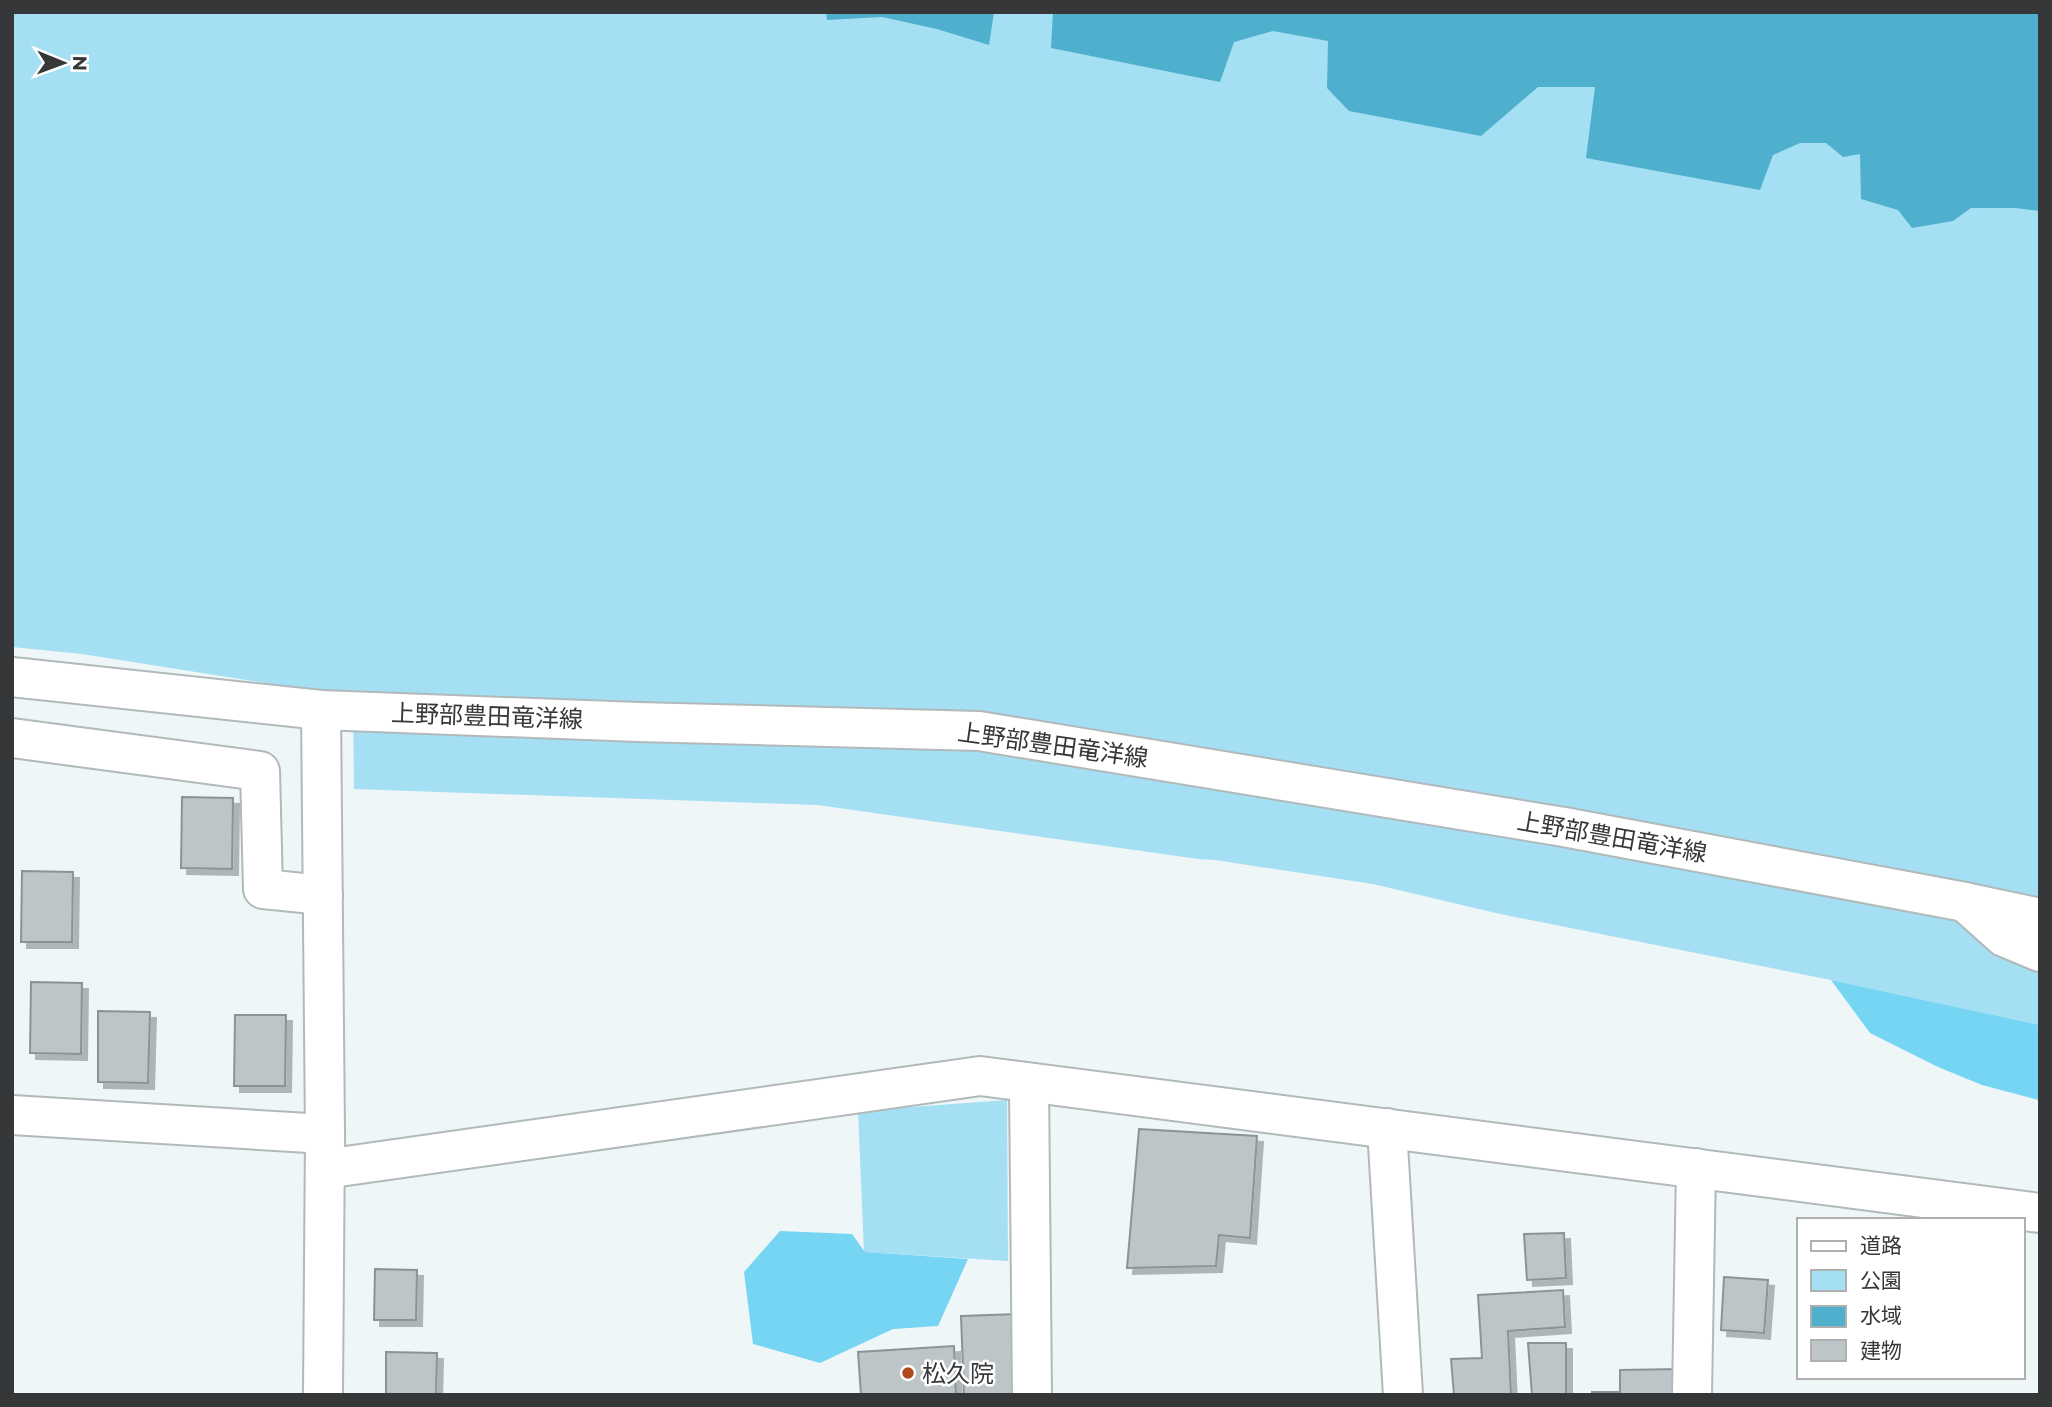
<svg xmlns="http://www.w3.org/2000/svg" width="2052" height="1407" font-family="Montserrat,'Noto Sans JP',sans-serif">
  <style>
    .green { fill: #a5dff3 }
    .forest { fill: #75d5f3 }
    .water { fill: #4eb0cd }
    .building { fill: #bec5c8; stroke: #8c9396; stroke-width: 2; filter: url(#shadow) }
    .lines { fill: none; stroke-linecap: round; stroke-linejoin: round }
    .minor-casing { stroke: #b1b9bb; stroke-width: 42 }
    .tertiary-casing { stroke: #b1b9bb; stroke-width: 42 }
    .secondary-casing { stroke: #b1b9bb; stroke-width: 42 }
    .minor { stroke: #fff; stroke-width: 38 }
    .tertiary { stroke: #fff; stroke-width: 38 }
    .secondary { stroke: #fff; stroke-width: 38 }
    .poi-dot { fill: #ae481e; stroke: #fff; stroke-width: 2.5 }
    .labels { text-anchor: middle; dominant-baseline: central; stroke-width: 5; stroke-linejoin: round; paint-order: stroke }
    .street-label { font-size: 24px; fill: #353738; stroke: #fff }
    .poi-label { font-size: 24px; fill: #353738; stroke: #fff; text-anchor: start }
  </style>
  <defs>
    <filter id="shadow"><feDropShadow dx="6" dy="6" stdDeviation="0" flood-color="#0004"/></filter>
  </defs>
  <rect width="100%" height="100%" fill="#eef6f8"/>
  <g class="green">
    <polygon points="12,12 1256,12 1392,37 2040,195 2040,1025 1831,980 1500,914 1373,884 1215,860 1198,859 818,805 354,789 353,697 82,654 12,647"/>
    <polygon points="1007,1100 1008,1261 864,1252 858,1111"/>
  </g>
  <g class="forest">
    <polygon points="1831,980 2040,1025 2040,1103 2039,1100 1982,1085 1938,1067 1870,1033"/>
    <polygon points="780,1231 852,1234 865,1252 968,1259 938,1326 893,1329 820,1363 753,1344 744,1272"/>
  </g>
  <g class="water">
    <polygon points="826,12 994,12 989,45 937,29 882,17 827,20"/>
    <polygon points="1053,12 2040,12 2040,211 2015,208 1971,208 1953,221 1912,228 1898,210 1861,199 1860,154 1843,157 1826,143 1800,143 1773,155 1760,190 1586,158 1595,87 1538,87 1481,136 1349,111 1327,88 1328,41 1273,31 1234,42 1220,82 1051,48"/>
  </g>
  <g class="building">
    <polygon points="182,797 233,798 232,869 181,868"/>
    <polygon points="22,871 73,872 72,942 21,942"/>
    <polygon points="31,982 82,983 81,1054 30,1053"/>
    <polygon points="98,1011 150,1012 148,1083 98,1082"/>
    <polygon points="235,1015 286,1015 285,1086 234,1086"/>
    <polygon points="1139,1129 1257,1136 1250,1238 1219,1235 1216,1266 1127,1268"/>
    <polygon points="1564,1233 1566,1278 1527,1280 1524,1234"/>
    <polygon points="375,1269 417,1270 416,1320 374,1320"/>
    <polygon points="1724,1277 1768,1280 1764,1333 1721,1330"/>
    <polygon points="1563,1290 1565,1327 1508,1331 1511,1395 1454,1395 1451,1359 1482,1358 1478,1295"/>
    <polygon points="1018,1314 1021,1395 964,1395 961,1316"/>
    <polygon points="1528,1343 1566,1343 1566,1395 1532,1395"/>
    <polygon points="954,1346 956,1395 861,1395 858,1352"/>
    <polygon points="386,1352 437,1353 436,1395 386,1395"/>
    <polygon points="1679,1369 1679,1395 1592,1395 1592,1392 1620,1392 1620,1370"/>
  </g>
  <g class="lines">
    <g class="minor-casing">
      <g id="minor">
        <polyline points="12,738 260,771 263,889 323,895"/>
        <polyline points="1965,902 2004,937 2040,952"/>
        <polyline points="1029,1083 1032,1395"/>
        <polyline points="12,1115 325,1134"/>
        <polyline points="1387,1128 1403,1395"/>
        <polyline points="325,1169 980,1076 2040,1213"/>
        <polyline points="1692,1395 1696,1168"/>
      </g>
    </g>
    <g class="tertiary-casing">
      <polyline id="tertiary" points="321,710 325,1134 323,1395"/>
    </g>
    <g class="secondary-casing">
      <polyline id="secondary" points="12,677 321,710 638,722 979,731 1564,827 1965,902 2040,918"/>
    </g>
    <use href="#minor" class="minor"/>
    <use href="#tertiary" class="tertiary"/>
    <use href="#secondary" class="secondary"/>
  </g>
  <circle class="poi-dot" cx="908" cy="1373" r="7"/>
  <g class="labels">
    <g class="street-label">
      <text transform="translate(487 716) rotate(2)">上野部豊田竜洋線</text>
      <text transform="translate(1053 745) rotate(8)">上野部豊田竜洋線</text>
      <text transform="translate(1612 837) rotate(10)">上野部豊田竜洋線</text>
    </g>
    <g class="poi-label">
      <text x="922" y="1373">松久院</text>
    </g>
  </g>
  <rect width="2052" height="1407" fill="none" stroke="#353738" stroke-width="28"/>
  <rect x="1797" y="1218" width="228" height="161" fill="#ffffff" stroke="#aeafaf" stroke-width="2"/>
  <rect x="1811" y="1241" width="35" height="10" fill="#ffffff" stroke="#aeafaf" stroke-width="2"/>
  <text x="1860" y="1253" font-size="21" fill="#353738">道路</text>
  <rect x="1811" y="1270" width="35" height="21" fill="#a5dff3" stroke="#aeafaf" stroke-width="2"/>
  <text x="1860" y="1288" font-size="21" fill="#353738">公園</text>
  <rect x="1811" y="1306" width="35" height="21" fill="#4eb0cd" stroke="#aeafaf" stroke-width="2"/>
  <text x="1860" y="1323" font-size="21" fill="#353738">水域</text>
  <rect x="1811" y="1340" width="35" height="21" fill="#bec5c8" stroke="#aeafaf" stroke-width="2"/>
  <text x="1860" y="1358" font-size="21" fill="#353738">建物</text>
  <g transform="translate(63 63) rotate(91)" stroke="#ffffff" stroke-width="5" paint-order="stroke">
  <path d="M0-5L12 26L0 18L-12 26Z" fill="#353738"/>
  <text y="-10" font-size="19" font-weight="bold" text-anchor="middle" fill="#353738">N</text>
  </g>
</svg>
